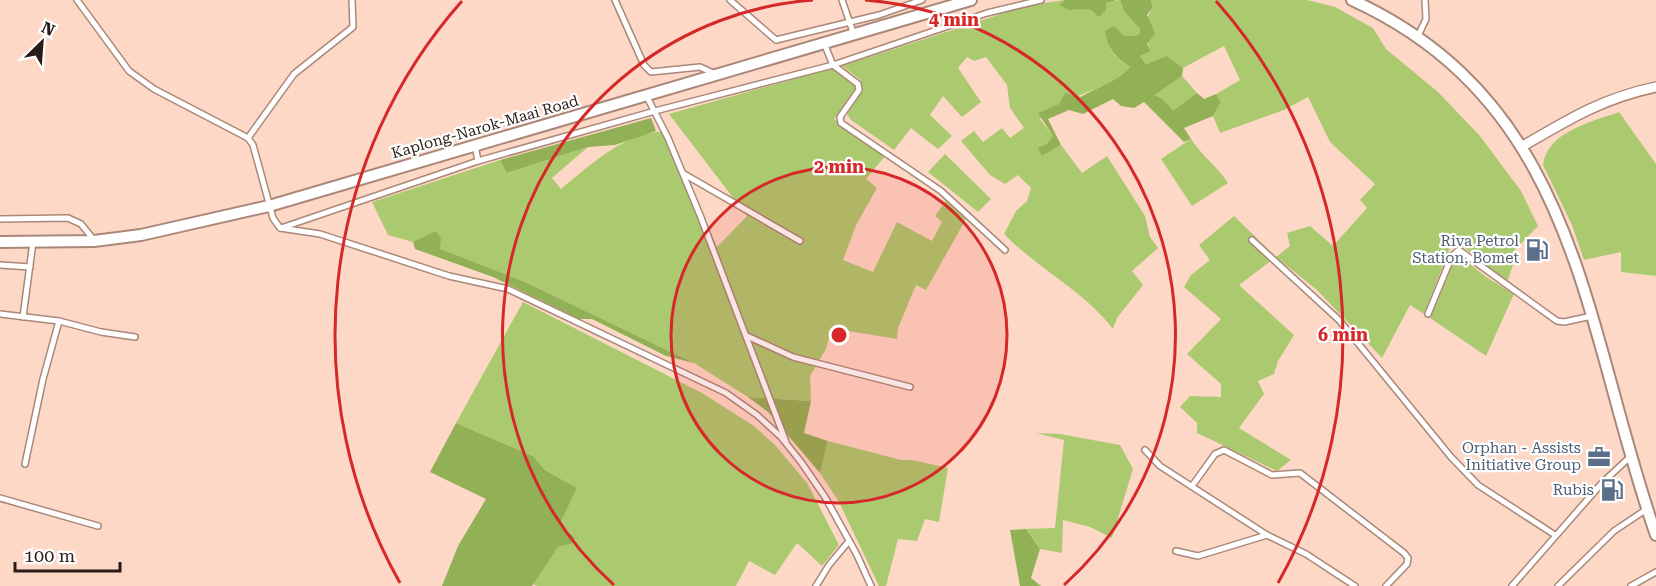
<svg xmlns="http://www.w3.org/2000/svg" width="1656" height="586" font-family="'Roboto Serif',serif">
  <style>
    .green { fill: #abca6f }
    .forest { fill: #92b055 }
    .lines { fill: none; stroke-linecap: round; stroke-linejoin: round }
    .street-casing { stroke: #aa8778; stroke-width: 8 }
    .primary-casing { stroke: #aa8778; stroke-width: 12 }
    .highway-casing { stroke: #aa8778; stroke-width: 14 }
    .street { stroke: #fff; stroke-width: 5 }
    .primary { stroke: #fff; stroke-width: 9 }
    .highway { stroke: #fff; stroke-width: 10 }
    .ring { fill: none; stroke: #d62828; stroke-width: 3 }
    .labels { text-anchor: middle; dominant-baseline: central; stroke-width: 4.5; stroke-linejoin: round; paint-order: stroke }
    .street-label { font-size: 15px; fill: #291c16; stroke: #fff }
    .service-label { font-size: 15px; fill: #4e5e75; stroke: #fff; text-anchor: end }
    .centre { fill: #d62828; stroke: #fff; stroke-width: 3 }
    .ring-label { font-size: 18px; text-anchor: middle; font-weight: bold; fill: #d62828; stroke: #fff; stroke-width: 4.5; stroke-linejoin: round; paint-order: stroke }
  </style>
  <rect width="100%" height="100%" fill="#fed8c7"/>
  <g class="green">
    <path d="M1065,0L1060,5C1081,17 1098,2 1120,0L1124,11L1140,29L1139,35L1124,36L1105,31C1107,49 1115,57 1130,67L1121,78L1059,104L1040,119L1053,136L1042,156L1061,145L1082,173L1107,156L1145,216L1150,237L1158,248L1132,271L1143,285L1117,318L1113,329C1083,290 1038,269 1004,234L1016,211L1027,201L1031,188L1018,175L1005,184L990,175L961,141L974,131L983,142L1002,128L1010,138L1024,128L1010,108L1007,85L986,57L974,61L967,57L958,68L981,102L962,117L943,96L930,115L952,136L938,149L911,128L894,150L851,120L847,114L862,87L861,80L842,66L1029,5Z"/>
    <path d="M1151,0H1307L1335,7L1373,28L1386,49L1438,92L1480,136L1521,191L1538,226L1507,258L1513,265L1508,280C1488,271 1475,253 1456,242L1450,248L1424,314L1410,305L1382,358L1317,290L1276,257L1239,285L1294,335L1278,361L1274,374L1258,381L1264,394L1239,428L1291,460L1277,471L1197,433V423L1180,407L1190,396L1221,397V384L1187,354L1221,319L1184,287L1191,275L1210,260L1199,245L1234,216L1276,257L1290,246L1287,233L1310,226L1333,246L1367,208L1360,200L1375,184L1330,142L1308,97L1284,110L1220,133L1213,116L1221,102L1216,94L1240,80L1224,46L1183,68L1167,56L1146,64L1140,56L1151,51C1144,38 1145,18 1153,7Z"/>
    <path d="M833,68L854,84L855,89L834,119L886,155L866,179L877,188L856,225L843,260L873,272L897,222L932,241L942,222L935,216L946,200L967,217L926,290L916,285L898,328L897,339L842,330L831,331L826,349L810,376L811,401L748,397L694,363L523,281L439,249L436,232L413,242L388,235L372,202L500,160L508,173L588,147L552,178L561,189C593,163 624,132 668,131L717,247L747,216L669,114Z"/>
    <polygon points="1182,76 1197,93 1173,112 1163,99 1153,95"/>
    <path d="M1619,112L1656,164V276L1621,272V252L1584,260L1572,225L1543,165C1547,132 1591,122 1619,112Z"/>
    <path d="M1191,139C1201,155 1216,165 1228,183L1192,206L1161,159Z"/>
    <polygon points="945,154 991,199 978,212 928,172"/>
    <polygon points="1459,255 1486,277 1514,294 1486,356 1430,318 1456,257"/>
    <polygon points="523,302 702,393 754,426 775,445 807,483 839,545 822,566 797,543 775,575 749,561 736,586 537,586 532,584 558,547 571,544 574,538 558,525 577,488 545,470 533,456 456,423"/>
    <polygon points="1036,433 1060,434 1120,445 1133,469 1112,538 1090,527 1063,520 1062,553 1040,549 1026,529 1055,528 1064,440"/>
    <polygon points="828,441 901,460 913,460 948,468 939,522 925,519 917,541 898,539 886,586 879,586 839,502 820,473"/>
  </g>
  <g class="forest">
    <polygon points="1065,0 1116,0 1106,3 1106,10 1099,17 1090,9 1069,10 1059,5"/>
    <path d="M1120,0H1151L1153,7L1147,15L1155,33L1147,44L1151,51L1140,56L1146,64L1167,56L1183,68L1182,76L1154,95L1163,99L1173,111L1197,93L1204,99L1216,94L1221,102L1213,116L1184,128L1191,139L1184,142L1144,102L1134,108L1121,106L1113,99L1083,114L1069,110L1048,119L1061,145L1042,156L1038,148L1047,144L1053,136L1038,113L1059,104L1065,93L1081,97C1098,86 1118,82 1130,67C1115,56 1107,49 1105,31L1114,26L1124,36L1139,35L1140,29L1124,11Z"/>
    <polygon points="651,118 656,131 615,145 588,147 507,173 500,160"/>
    <polygon points="436,231 441,238 440,249 523,281 694,363 666,356 592,319 579,319 493,277 415,249 413,242"/>
    <polygon points="748,397 811,401 804,433 828,441 820,473 768,412"/>
    <polygon points="456,423 533,456 545,470 577,488 559,525 575,538 571,544 558,547 532,586 442,586 458,546 486,499 430,472"/>
    <polygon points="1026,529 1040,549 1031,578 1041,586 1020,586 1010,530"/>
  </g>
  <g class="lines">
    <g class="street-casing">
      <g id="street">
        <polyline points="77,0 129,71 154,89 248,138 253,145 273,218 280,228 320,234 449,276 508,289 726,393 757,415 781,437 801,462 825,497 857,555 871,586"/>
        <polyline points="615,0 644,65 651,72 700,67 713,73"/>
        <polyline points="730,0 776,40 879,15 922,0"/>
        <polyline points="842,0 854,35"/>
        <polyline points="1418,36 1426,19 1425,0"/>
        <polyline points="824,43 833,65 858,84 859,90 840,117 841,123 941,191 1005,250"/>
        <polyline points="646,95 668,138 700,215 786,442"/>
        <polyline points="248,138 294,74 353,27 352,0"/>
        <polyline points="475,145 478,161"/>
        <polyline points="684,174 800,241"/>
        <polyline points="0,219 68,218 81,224 94,240"/>
        <polyline points="281,228 478,161 655,111 833,65 987,13 1041,0"/>
        <polyline points="1252,240 1339,320 1451,457 1478,485 1555,535"/>
        <polyline points="0,265 30,267"/>
        <polyline points="0,314 59,321 101,332 135,337"/>
        <polyline points="1428,314 1452,256 1459,250 1557,321 1564,322 1592,316"/>
        <polyline points="23,317 33,242"/>
        <polyline points="747,336 793,357 910,387"/>
        <polyline points="1145,450 1160,466 1267,535"/>
        <polyline points="25,464 43,379 59,321"/>
        <polyline points="1192,486 1215,454 1224,450 1272,475 1300,473 1404,553 1408,558 1407,564 1386,586"/>
        <polyline points="0,498 98,526"/>
        <polyline points="1176,551 1198,556 1267,535 1306,554 1355,586"/>
        <polyline points="816,586 829,565 849,541"/>
        <polyline points="1512,586 1602,483 1631,456"/>
        <polyline points="1558,586 1614,531 1647,509"/>
        <polyline points="1631,586 1656,572"/>
      </g>
    </g>
    <g class="primary-casing">
      <path id="primary" d="M1523,146C1569,119 1603,98 1656,87"/>
    </g>
    <g class="highway-casing">
      <g id="highway">
        <path d="M1352,0C1581,105 1583,328 1656,535"/>
        <polyline points="0,242 94,241 141,235 269,206 971,0"/>
      </g>
    </g>
    <use href="#street" class="street"/>
    <use href="#primary" class="primary"/>
    <use href="#highway" class="highway"/>
  </g>
  <circle cx="839" cy="335" r="168" fill="#d62828" fill-opacity=".12"/>
  <g class="ring">
    <circle cx="839" cy="335" r="168"/>
    <path d="M614 585A336 336 0 0 1 813 0M865 0A336 336 0 0 1 1064 585"/>
    <path d="M400 583A504 504 0 0 1 462 1M1216 1A504 504 0 0 1 1278 583"/>
  </g>
  <defs>
    <g id="fuel-bare" transform="scale(1.8)"><path d="M-5.5-6h7V0h2V4h1.3V-2.5L3-4.5l.8-.8L6-3V5H2.5V1h-1V6h-7ZM-4.2-4.7v3.2H.2V-4.7Z" fill="#5c6f8a" stroke="#fff" stroke-width="2.5" paint-order="stroke"/></g>
    <g id="office-bare" transform="scale(1.8)"><path d="M-6-3h4V-5.5h4V-3h4V5H-6ZM-1-4.5V-3h2v-1.5ZM-6 0V1H6V0Z" fill="#5c6f8a" stroke="#fff" stroke-width="2.5" paint-order="stroke"/></g>
  </defs>
  <g fill-rule="evenodd">
    <use href="#fuel-bare" x="1537" y="250"/>
    <use href="#office-bare" x="1599" y="457"/>
    <use href="#fuel-bare" x="1612" y="490"/>
  </g>
  <g class="labels">
    <g class="street-label">
      <text transform="translate(485 127) rotate(-16)">Kaplong-Narok-Maai Road</text>
    </g>
    <g class="service-label">
      <text x="1519" y="241">Riva Petrol<tspan x="1519" dy="17">Station, Bomet</tspan></text>
      <text x="1581" y="448">Orphan - Assists<tspan x="1581" dy="17">Initiative Group</tspan></text>
      <text x="1594" y="490">Rubis</text>
    </g>
  </g>
  <circle cx="839" cy="335" r="9" class="centre"/>
  <g class="ring-label">
    <text x="954" y="26">4 min</text>
    <text x="839" y="173">2 min</text>
    <text x="1343" y="341">6 min</text>
  </g>
  <g transform="translate(42 42) rotate(25)" stroke="#ffffff" stroke-width="4.5" paint-order="stroke">
  <path d="M0-4.5L10 22L0 15L-10 22Z" fill="#291c16"/>
  <text y="-9" font-size="16" font-weight="bold" text-anchor="middle" fill="#291c16">N</text>
  </g>
  <path d="M15 562v9h105v-9" fill="none" stroke="#291c16" stroke-width="3"/>
  <text x="24" y="562" font-size="18" fill="#291c16" stroke="#ffffff" stroke-width="4.5" paint-order="stroke">100 m</text>
</svg>
